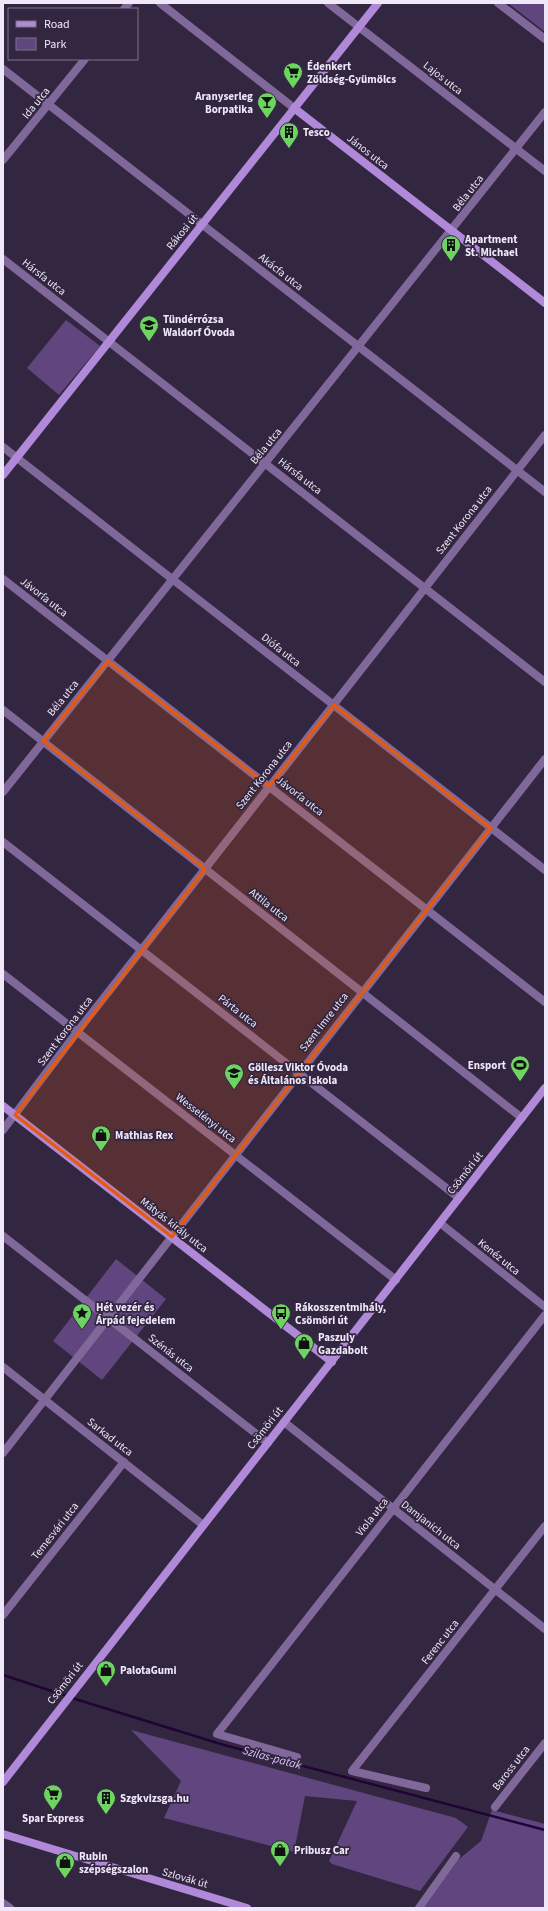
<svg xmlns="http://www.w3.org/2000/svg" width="548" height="1911" font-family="'Source Sans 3',sans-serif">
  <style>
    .green { fill: #61457e }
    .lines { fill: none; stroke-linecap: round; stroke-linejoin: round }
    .stream { stroke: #200435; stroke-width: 2.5 }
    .street { stroke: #80699a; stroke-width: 8 }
    .secondary { stroke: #b08ad8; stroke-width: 8 }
    .marked { fill: #e8590c; fill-opacity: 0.2; stroke: #e8590c; stroke-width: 3; stroke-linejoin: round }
    .labels { text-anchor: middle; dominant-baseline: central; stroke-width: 3.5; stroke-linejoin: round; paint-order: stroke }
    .poi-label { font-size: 11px; font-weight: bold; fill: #efe8f9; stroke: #332640; text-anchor: start }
    .street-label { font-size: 11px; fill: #efe8f9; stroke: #332640 }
    .water-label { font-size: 12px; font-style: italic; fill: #ddc2fd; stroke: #332640 }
  </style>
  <rect width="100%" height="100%" fill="#332640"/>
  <g class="green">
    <polygon points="508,3 545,3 545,32"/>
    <polygon points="66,320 100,346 59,395 27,368"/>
    <polygon points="116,1259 166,1299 102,1380 53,1341"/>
    <polygon points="131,1730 456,1818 468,1827 420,1891 332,1864 329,1861 357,1801 305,1796 294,1852 164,1818 181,1781"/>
    <polygon points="492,1810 545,1824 545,1908 424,1908 458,1860 481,1841"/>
  </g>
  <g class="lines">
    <g class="stream">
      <polyline points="3,1675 67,1696"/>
      <polyline points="72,1698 224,1745 545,1830"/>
    </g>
    <g class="street">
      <polyline points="160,3 294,108"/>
      <polyline points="328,3 545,171"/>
      <polyline points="498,3 545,39"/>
      <polyline points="124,9 129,3"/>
      <polyline points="3,69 545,492"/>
      <polyline points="3,160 85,59"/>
      <polyline points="3,259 545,682"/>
      <polyline points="3,447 545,870"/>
      <polyline points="3,579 545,1002"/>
      <polyline points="3,710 522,1118"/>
      <polyline points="3,792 545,112"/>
      <polyline points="3,842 459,1198"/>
      <polyline points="3,974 396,1280"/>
      <polyline points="3,1130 77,1032 545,435"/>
      <polyline points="440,1223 545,1307"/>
      <polyline points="3,1236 268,1443"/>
      <polyline points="3,1367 203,1525"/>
      <polyline points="284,1422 545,1629"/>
      <polyline points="3,1453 545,759"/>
      <polyline points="3,1615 124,1462"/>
      <polyline points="297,1757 217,1734 545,1315"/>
      <polyline points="426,1788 352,1771 545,1526"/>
      <polyline points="495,1807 545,1743"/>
      <polyline points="3,1903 10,1908"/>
      <polyline points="419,1908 456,1856"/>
    </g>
    <g class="secondary">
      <polyline points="294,108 545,303"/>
      <polyline points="3,475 378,3"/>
      <polyline points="3,1106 332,1362"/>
      <polyline points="3,1782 545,1088"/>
      <polyline points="3,1834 247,1908"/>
    </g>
  </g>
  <path class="marked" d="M108,661L269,786L334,705L491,828L172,1237L15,1115L205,869L43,741Z"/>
  <defs>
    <g id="supermarket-pin" transform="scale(1)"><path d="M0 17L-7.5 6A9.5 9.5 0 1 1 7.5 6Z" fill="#6dd361" stroke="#332640"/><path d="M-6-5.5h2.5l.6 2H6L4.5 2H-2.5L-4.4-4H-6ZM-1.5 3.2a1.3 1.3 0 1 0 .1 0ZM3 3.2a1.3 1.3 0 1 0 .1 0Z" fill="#111"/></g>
    <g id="bar-pin" transform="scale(1)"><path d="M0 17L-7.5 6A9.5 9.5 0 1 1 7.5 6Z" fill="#6dd361" stroke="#332640"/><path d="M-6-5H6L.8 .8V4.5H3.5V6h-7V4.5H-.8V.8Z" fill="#111"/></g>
    <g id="building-pin" transform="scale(1)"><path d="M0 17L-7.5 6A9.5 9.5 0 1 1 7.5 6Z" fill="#6dd361" stroke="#332640"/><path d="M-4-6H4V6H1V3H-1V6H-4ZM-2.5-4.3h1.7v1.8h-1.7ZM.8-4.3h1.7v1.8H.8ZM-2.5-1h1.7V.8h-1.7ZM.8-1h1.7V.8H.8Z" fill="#111"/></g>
    <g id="school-pin" transform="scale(1)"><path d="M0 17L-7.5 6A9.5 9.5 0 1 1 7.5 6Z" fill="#6dd361" stroke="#332640"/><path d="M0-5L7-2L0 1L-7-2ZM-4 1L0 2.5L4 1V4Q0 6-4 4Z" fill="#111"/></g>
    <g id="stadium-pin" transform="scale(1)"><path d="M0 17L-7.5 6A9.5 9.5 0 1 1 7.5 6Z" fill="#6dd361" stroke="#332640"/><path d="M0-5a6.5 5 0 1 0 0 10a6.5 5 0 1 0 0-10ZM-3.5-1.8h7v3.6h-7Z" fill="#111"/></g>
    <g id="shop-pin" transform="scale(1)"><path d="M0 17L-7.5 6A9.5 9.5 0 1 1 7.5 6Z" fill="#6dd361" stroke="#332640"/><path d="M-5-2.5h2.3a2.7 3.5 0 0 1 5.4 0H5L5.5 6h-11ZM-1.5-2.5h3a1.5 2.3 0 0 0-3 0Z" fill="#111"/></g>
    <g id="sight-pin" transform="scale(1)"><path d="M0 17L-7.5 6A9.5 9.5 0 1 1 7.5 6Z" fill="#6dd361" stroke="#332640"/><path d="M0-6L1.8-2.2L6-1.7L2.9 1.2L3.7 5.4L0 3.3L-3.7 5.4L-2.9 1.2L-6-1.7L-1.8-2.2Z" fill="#111"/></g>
    <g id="bus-pin" transform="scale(1)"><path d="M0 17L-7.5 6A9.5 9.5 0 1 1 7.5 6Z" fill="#6dd361" stroke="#332640"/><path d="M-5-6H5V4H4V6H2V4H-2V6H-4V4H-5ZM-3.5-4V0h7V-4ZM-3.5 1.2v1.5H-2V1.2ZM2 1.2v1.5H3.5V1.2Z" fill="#111"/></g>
  </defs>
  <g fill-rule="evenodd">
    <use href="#supermarket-pin" x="293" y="72"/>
    <use href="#bar-pin" x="267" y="102"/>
    <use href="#building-pin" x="289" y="132"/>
    <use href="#building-pin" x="451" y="245"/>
    <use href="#school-pin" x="149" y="325"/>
    <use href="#stadium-pin" x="520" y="1065"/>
    <use href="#school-pin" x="234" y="1073"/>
    <use href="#shop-pin" x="101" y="1135"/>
    <use href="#sight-pin" x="82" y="1313"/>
    <use href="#bus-pin" x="281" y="1313"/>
    <use href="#shop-pin" x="304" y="1343"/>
    <use href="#shop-pin" x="106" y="1670"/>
    <use href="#supermarket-pin" x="53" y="1794"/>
    <use href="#building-pin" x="106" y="1798"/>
    <use href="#shop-pin" x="280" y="1850"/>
    <use href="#shop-pin" x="65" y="1862"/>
  </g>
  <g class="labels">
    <g class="poi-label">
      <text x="307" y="66">Édenkert<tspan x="307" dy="13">Zöldség-Gyümölcs</tspan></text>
      <text x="253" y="96" text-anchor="end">Aranyserleg<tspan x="253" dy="13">Borpatika</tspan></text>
      <text x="303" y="132">Tesco</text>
      <text x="465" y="239">Apartment<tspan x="465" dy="13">St. Michael</tspan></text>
      <text x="163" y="319">Tündérrózsa<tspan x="163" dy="13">Waldorf Óvoda</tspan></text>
      <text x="506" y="1065" text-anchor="end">Ensport</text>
      <text x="248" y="1067">Göllesz Viktor Óvoda<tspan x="248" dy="13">és Általános Iskola</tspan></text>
      <text x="115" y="1135">Mathias Rex</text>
      <text x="96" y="1307">Hét vezér és<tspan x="96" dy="13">Árpád fejedelem</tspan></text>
      <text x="295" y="1307">Rákosszentmihály,<tspan x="295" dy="13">Csömöri út</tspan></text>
      <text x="318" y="1337">Paszuly<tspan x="318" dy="13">Gazdabolt</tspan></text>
      <text x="120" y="1670">PalotaGumi</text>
      <text x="120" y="1798">Szgkvizsga.hu</text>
      <text x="53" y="1818" text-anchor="middle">Spar Express</text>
      <text x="294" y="1850">Pribusz Car</text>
      <text x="79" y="1856">Rubin<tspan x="79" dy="13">szépségszalon</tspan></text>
    </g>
    <g class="street-label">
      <text transform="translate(443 78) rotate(38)">Lajos utca</text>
      <text transform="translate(36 103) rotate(-51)">Ida utca</text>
      <text transform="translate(368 152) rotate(38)">János utca</text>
      <text transform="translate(468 193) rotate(-52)">Béla utca</text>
      <text transform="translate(182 232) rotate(-51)">Rákosi út</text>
      <text transform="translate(281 272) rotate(38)">Akácfa utca</text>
      <text transform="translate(44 277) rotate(38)">Hársfa utca</text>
      <text transform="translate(266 446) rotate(-51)">Béla utca</text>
      <text transform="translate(300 476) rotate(38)">Hársfa utca</text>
      <text transform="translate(464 520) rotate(-52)">Szent Korona utca</text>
      <text transform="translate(44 597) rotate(38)">Jávorfa utca</text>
      <text transform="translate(281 650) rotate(38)">Diófa utca</text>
      <text transform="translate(63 698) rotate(-51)">Béla utca</text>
      <text transform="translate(264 775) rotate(-52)">Szent Korona utca</text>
      <text transform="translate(300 796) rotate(38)">Jávorfa utca</text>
      <text transform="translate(269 905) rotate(38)">Attila utca</text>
      <text transform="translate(238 1011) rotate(38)">Párta utca</text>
      <text transform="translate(324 1022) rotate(-52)">Szent Imre utca</text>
      <text transform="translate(65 1031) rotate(-53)">Szent Korona utca</text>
      <text transform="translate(206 1118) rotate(38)">Wesselényi utca</text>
      <text transform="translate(465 1173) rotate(-52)">Csömöri út</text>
      <text transform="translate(174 1225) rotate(38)">Mátyás király utca</text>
      <text transform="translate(499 1257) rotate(39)">Kenéz utca</text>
      <text transform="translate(171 1353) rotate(38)">Szénás utca</text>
      <text transform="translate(265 1428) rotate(-52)">Csömöri út</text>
      <text transform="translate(110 1437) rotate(38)">Sarkad utca</text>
      <text transform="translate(372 1517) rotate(-52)">Viola utca</text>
      <text transform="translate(431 1525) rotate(38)">Damjanich utca</text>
      <text transform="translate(55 1531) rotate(-52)">Temesvári utca</text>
      <text transform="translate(440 1642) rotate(-52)">Ferenc utca</text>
      <text transform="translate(65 1683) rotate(-52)">Csömöri út</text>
      <text transform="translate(511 1768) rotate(-52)">Baross utca</text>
      <text transform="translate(185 1878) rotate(16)">Szlovák út</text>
    </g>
    <g class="water-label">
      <text transform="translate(272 1758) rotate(15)">Szilas-patak</text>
    </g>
  </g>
  <rect width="548" height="1911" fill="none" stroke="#efe8f9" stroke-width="8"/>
  <rect x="8" y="8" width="130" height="52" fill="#332640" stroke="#7e748a"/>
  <rect x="16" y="21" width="20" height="6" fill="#b08ad8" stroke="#7e748a"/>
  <text x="44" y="28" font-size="12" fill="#efe8f9">Road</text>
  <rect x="16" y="38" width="20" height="12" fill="#61457e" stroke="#7e748a"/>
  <text x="44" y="48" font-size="12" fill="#efe8f9">Park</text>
</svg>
